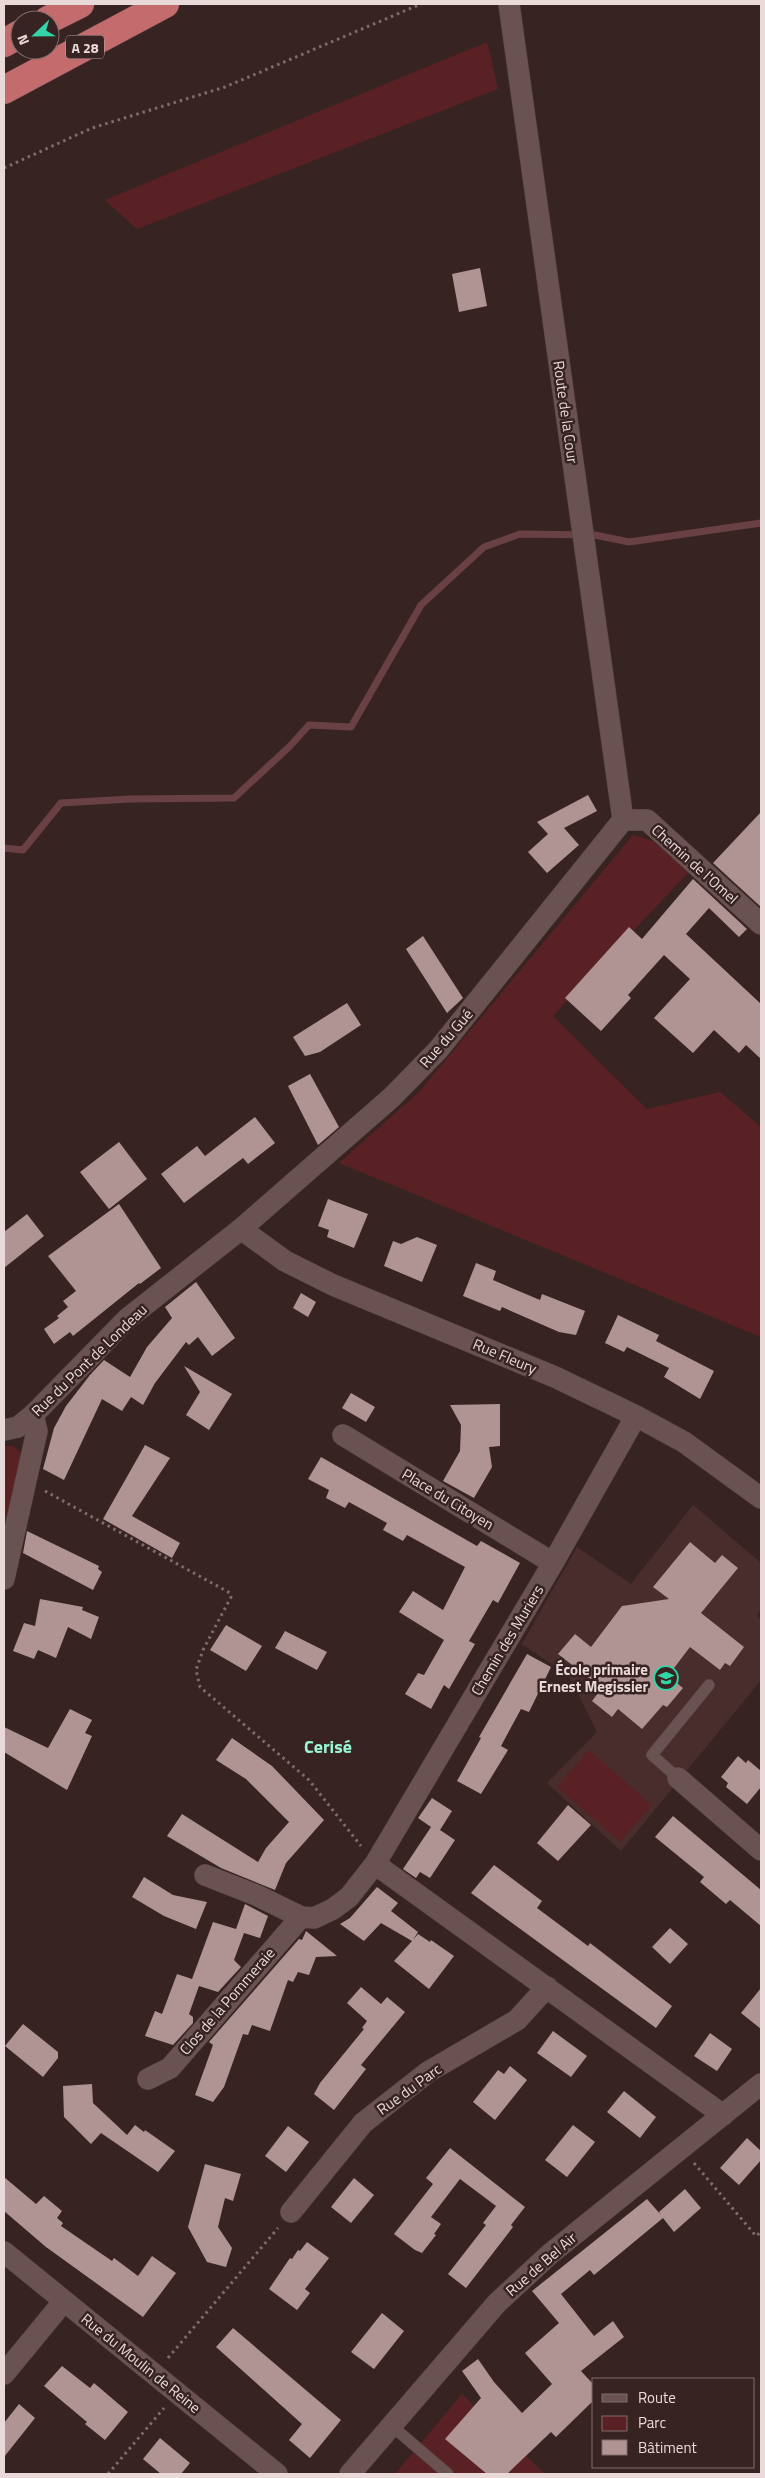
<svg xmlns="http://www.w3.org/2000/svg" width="765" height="2478" font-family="'Titillium Web',sans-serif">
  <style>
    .built { fill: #492d2d }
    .green { fill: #5a2124 }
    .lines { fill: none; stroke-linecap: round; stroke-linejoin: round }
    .stream { stroke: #694145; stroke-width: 7 }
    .building { fill: #af9493 }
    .lane-casing { stroke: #544241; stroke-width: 12 }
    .street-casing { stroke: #544241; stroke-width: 22 }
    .highway-casing { stroke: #544241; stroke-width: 29 }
    .path { stroke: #7f6d6c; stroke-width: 3; stroke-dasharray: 2.5 4; stroke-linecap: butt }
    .lane { stroke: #6b5252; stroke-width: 11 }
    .street { stroke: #6b5252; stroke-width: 21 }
    .highway { stroke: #c46b6d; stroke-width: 28 }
    .labels { text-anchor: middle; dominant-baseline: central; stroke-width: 5; stroke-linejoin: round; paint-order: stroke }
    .shield { fill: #382323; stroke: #b4a3a2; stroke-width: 1 }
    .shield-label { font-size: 14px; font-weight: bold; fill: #e9dad9 }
    .street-label { font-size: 15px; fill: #e9dad9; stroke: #382323 }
    .poi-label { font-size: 15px; font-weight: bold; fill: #e9dad9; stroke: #382323; text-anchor: end }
    .quarter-label { font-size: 18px; font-weight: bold; fill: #99f5d4; stroke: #382323 }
  </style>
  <rect width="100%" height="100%" fill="#382323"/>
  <polygon class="built" points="693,1505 761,1563 761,1609 757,1616 761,1620 761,1680 621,1851 547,1783 597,1732 569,1676 522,1644 577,1547 631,1584"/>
  <g class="green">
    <polygon points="487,42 498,89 137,229 105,200"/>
    <polygon points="633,835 653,841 689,872 553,1016 647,1109 720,1092 761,1127 761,1337 339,1163 419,1092"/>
    <polygon points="4,1446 13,1446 21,1453 4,1532"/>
    <polygon points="589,1750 652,1805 620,1842 557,1787"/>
    <polygon points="462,2394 545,2474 395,2474"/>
  </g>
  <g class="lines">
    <polyline class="stream" points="4,848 23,850 61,803 130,799 234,798 290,746 309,725 351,727 421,605 484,547 520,534 595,535 629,542 761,523"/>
  </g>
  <g class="building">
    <polygon points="480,268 487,306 459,312 452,274"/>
    <polygon points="588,795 597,811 564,828 579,845 547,873 528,852 548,834 537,822"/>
    <polygon points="761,812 761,907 713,863"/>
    <polygon points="693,879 747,929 739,937 709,908 686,934 761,1004 761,1059 746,1045 739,1053 714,1030 693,1053 654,1018 690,979 664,955 628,995 631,998 601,1031 565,998 629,927 642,939"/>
    <polygon points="423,936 463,998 447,1013 406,949"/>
    <polygon points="347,1003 361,1025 320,1052 305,1056 293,1037"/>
    <polygon points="310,1074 339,1127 318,1145 288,1086"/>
    <polygon points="255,1117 275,1143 248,1164 243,1158 184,1203 161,1174 197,1146 205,1156"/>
    <polygon points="119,1142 147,1179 109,1209 80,1172"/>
    <polygon points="328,1199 368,1214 354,1248 327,1237 329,1230 318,1226"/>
    <polygon points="119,1204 161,1268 140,1284 139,1283 73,1336 70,1332 54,1344 44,1329 59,1318 57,1316 68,1307 63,1301 76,1291 48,1256"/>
    <polygon points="27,1214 44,1236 4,1268 4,1232"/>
    <polygon points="417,1237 437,1245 422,1282 384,1266 393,1241 401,1244"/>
    <polygon points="476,1263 496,1271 493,1280 540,1300 542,1294 585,1311 576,1335 559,1332 502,1307 500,1311 463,1296"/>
    <polygon points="196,1282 235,1338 212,1356 198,1337 189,1345 186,1342 155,1383 143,1405 131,1397 122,1411 102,1399 64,1480 43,1469 54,1428 66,1406 90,1375 104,1360 130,1377 147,1347 172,1318 165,1307"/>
    <polygon points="301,1293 316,1302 308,1317 293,1308"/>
    <polygon points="618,1315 659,1335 656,1341 714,1371 700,1399 664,1377 669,1368 627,1347 624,1352 605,1343"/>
    <polygon points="184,1366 232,1394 209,1430 186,1415 200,1392"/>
    <polygon points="351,1393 375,1407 366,1422 342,1408"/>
    <polygon points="500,1404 500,1446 489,1447 492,1467 474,1498 443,1481 460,1451 461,1425 450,1405"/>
    <polygon points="145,1445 170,1458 132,1516 180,1543 172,1558 103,1519"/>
    <polygon points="321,1457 477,1546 481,1541 520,1563 498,1603 493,1600 469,1641 475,1644 449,1689 444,1685 431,1709 405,1694 418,1673 424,1675 444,1640 399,1612 413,1591 443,1610 465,1567 407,1535 403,1541 383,1530 387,1523 349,1502 345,1508 326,1498 329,1490 308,1479"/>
    <polygon points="27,1531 99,1566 98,1569 102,1572 93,1590 23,1553"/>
    <polygon points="690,1542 715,1563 722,1555 738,1568 701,1613 744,1647 730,1666 725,1663 720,1670 690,1647 668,1676 683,1688 667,1707 663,1705 642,1729 618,1709 612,1717 592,1701 602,1688 558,1654 575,1634 591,1647 622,1606 669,1599 653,1587"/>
    <polygon points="40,1599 83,1607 82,1610 99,1617 91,1639 68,1627 56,1658 38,1650 34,1659 13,1651 24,1623 35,1626"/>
    <polygon points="226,1625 262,1646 246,1671 210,1650"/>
    <polygon points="285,1631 327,1652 317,1670 275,1648"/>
    <polygon points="527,1654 551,1667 529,1712 521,1709 501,1746 508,1750 481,1794 457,1781 481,1738 479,1737"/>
    <polygon points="70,1709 92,1720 85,1733 92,1736 67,1790 4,1752 4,1727 48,1748"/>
    <polygon points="232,1738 272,1766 324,1820 286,1863 275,1890 221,1868 167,1836 182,1814 258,1862 266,1848 289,1822 246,1779 216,1760"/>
    <polygon points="738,1756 746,1763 748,1760 761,1771 761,1787 747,1804 726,1787 728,1783 721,1777"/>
    <polygon points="432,1798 452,1811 440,1830 455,1840 430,1878 420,1872 416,1878 403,1869 431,1827 418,1818"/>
    <polygon points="568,1805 591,1825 558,1861 537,1843"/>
    <polygon points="673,1816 761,1890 761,1926 730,1900 726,1904 700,1882 704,1877 655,1837"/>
    <polygon points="494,1865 542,1901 537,1908 588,1946 590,1943 672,2006 656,2028 471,1893"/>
    <polygon points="144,1877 173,1895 207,1902 196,1929 164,1916 132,1897"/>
    <polygon points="377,1887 398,1903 391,1911 418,1932 413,1940 418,1934 430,1942 431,1940 454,1956 429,1989 394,1961 412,1941 381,1923 364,1941 340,1924 350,1918"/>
    <polygon points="245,1904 268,1916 260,1938 244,1933 234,1960 241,1967 218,1992 199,1986 189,2014 193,2017 193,2023 173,2045 145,2036 155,2011 162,2014 177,1974 192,1979 213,1922 236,1929"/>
    <polygon points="670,1928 688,1944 670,1964 652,1947"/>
    <polygon points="306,1931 337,1956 316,1957 309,1975 298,1972 293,1982 288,1980 270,2031 252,2025 248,2035 243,2034 224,2087 213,2102 195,2095 213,2045 209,2042 299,1939 302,1940"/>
    <polygon points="361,1987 381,2004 387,1997 405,2012 361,2065 366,2069 334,2110 314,2094 320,2083 364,2029 362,2028 367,2021 347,2003"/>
    <polygon points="761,1988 761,2029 741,2013"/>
    <polygon points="23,2024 58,2052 58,2058 43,2077 5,2046"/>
    <polygon points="553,2031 587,2056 571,2077 537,2053"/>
    <polygon points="710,2033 732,2049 717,2071 694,2056"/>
    <polygon points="510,2066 527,2080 495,2120 473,2102 498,2070 504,2074"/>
    <polygon points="92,2084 93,2103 127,2135 135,2125 144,2132 145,2130 175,2151 158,2172 101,2133 91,2144 64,2117 63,2086"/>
    <polygon points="624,2091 656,2117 640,2138 607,2112"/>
    <polygon points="573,2125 595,2142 567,2177 545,2160"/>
    <polygon points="288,2126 309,2142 286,2172 265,2156"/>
    <polygon points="747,2138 761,2151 761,2160 739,2185 720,2168"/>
    <polygon points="450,2148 525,2207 511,2225 513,2227 466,2288 448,2274 486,2225 483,2223 496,2206 460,2179 431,2217 441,2224 434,2234 436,2235 422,2253 415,2250 394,2234 433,2184 426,2178"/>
    <polygon points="205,2164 241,2174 233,2201 225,2198 218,2227 232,2248 226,2267 207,2262 188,2227"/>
    <polygon points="4,2177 36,2204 44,2196 62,2211 57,2218 63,2223 61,2226 112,2261 114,2258 138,2276 152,2256 176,2273 143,2317 46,2247 4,2211"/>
    <polygon points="354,2178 374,2195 351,2223 331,2207"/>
    <polygon points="685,2189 701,2208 674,2232 663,2218 594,2275 590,2270 561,2294 594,2336 613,2321 624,2337 581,2371 594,2385 594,2400 556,2437 551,2432 507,2474 487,2474 445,2439 481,2398 462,2371 478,2359 494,2382 522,2413 552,2384 525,2353 559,2323 532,2291 647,2199 661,2215 659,2212"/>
    <polygon points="307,2242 329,2258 305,2289 310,2293 297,2310 269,2289 290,2258 292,2259 298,2250 300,2251"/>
    <polygon points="382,2313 404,2331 374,2369 351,2352"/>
    <polygon points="233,2328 341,2420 310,2458 289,2440 302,2424 216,2347"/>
    <polygon points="62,2366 90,2388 94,2383 128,2412 105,2440 85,2424 87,2422 44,2386"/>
    <polygon points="19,2404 35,2418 4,2457 4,2423"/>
    <polygon points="160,2438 190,2463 181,2474 161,2474 143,2459"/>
  </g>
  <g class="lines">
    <g class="lane-casing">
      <g id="lane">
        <polyline points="678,1778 652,1755 709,1685"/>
        <polyline points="392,2426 448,2474"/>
      </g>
    </g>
    <g class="street-casing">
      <g id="street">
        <polyline points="509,4 623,820"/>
        <polyline points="623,820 647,820 761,924"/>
        <polyline points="241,1229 285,1261 333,1285 555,1377 636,1416 684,1442 761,1498"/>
        <polyline points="4,1430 18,1427 33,1415 127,1319 241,1229 392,1097 438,1050 623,820"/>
        <polyline points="343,1435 553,1563"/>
        <polyline points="4,1579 37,1431 33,1415"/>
        <polyline points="678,1778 761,1850"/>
        <polyline points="375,1864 723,2115"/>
        <polyline points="205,1875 256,1895 301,1917 314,1918 333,1909 349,1897 375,1864 553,1563 636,1416"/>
        <polyline points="148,2079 170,2068 301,1917"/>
        <polyline points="291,2212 363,2123 428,2072 517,2020 547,1987"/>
        <polyline points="4,2252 277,2474"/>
        <polyline points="4,2374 64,2301"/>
        <polyline points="350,2474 497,2303 550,2254 761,2084"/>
      </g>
    </g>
    <g class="highway-casing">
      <g id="highway">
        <polyline points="48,20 80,4"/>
        <polyline points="4,43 20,34"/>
        <polyline points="4,90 165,4"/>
      </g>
    </g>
    <g class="path">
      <polyline points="4,168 92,128 225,87 421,4"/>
      <polyline points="45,1491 230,1593 231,1597 203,1650 196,1670 200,1687 309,1780 361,1846"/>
      <polyline points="694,2163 756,2236 761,2232"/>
      <polyline points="168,2358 278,2228"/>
      <polyline points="108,2474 164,2408"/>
    </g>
    <use href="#lane" class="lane"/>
    <use href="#street" class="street"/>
    <use href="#highway" class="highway"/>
  </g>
  <defs>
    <g id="school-ring" transform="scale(1.25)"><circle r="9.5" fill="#382323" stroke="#32d4a8" stroke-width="1.5"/><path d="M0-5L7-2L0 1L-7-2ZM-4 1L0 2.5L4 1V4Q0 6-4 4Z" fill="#32d4a8"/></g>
  </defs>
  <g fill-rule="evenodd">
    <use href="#school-ring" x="666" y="1678"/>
  </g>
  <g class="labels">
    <rect class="shield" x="66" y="35.5" width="38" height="23" rx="4"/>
    <g class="shield-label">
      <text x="85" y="47">A 28</text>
    </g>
    <g class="street-label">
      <text transform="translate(566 412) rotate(82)">Route de la Cour</text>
      <text transform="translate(695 864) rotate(42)">Chemin de l'Omel</text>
      <text transform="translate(446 1038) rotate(-49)">Rue du Gué</text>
      <text transform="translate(505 1356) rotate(23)">Rue Fleury</text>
      <text transform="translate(89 1360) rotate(-44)">Rue du Pont de Londeau</text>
      <text transform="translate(448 1499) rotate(31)">Place du Citoyen</text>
      <text transform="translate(507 1640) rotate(-59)">Chemin des Muriers</text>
      <text transform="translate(227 2001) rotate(-49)">Clos de la Pommeraie</text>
      <text transform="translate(409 2089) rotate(-36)">Rue du Parc</text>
      <text transform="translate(541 2264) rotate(-41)">Rue de Bel Air</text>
      <text transform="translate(141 2363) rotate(39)">Rue du Moulin de Reine</text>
    </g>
    <g class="poi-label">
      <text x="648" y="1669">École primaire<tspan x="648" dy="17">Ernest Megissier</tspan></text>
    </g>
    <g class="quarter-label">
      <text x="328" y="1746">Cerisé</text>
    </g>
  </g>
  <rect width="765" height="2478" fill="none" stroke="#e9dad9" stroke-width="10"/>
  <rect x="592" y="2378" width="162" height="90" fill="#382323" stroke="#7f6c6c"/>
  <rect x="602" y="2394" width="25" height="8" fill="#6b5252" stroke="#7f6c6c"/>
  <text x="638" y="2403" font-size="15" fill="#e9dad9">Route</text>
  <rect x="602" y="2416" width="25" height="15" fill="#5a2124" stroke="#7f6c6c"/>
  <text x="638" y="2428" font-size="15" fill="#e9dad9">Parc</text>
  <rect x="602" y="2440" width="25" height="15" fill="#af9493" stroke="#7f6c6c"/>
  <text x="638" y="2453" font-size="15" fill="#e9dad9">Bâtiment</text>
  <g transform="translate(35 35) rotate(248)"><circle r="24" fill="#382323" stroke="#7f6c6c"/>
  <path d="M0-4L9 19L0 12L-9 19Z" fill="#32d4a8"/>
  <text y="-8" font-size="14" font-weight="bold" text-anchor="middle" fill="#e9dad9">N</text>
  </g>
</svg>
